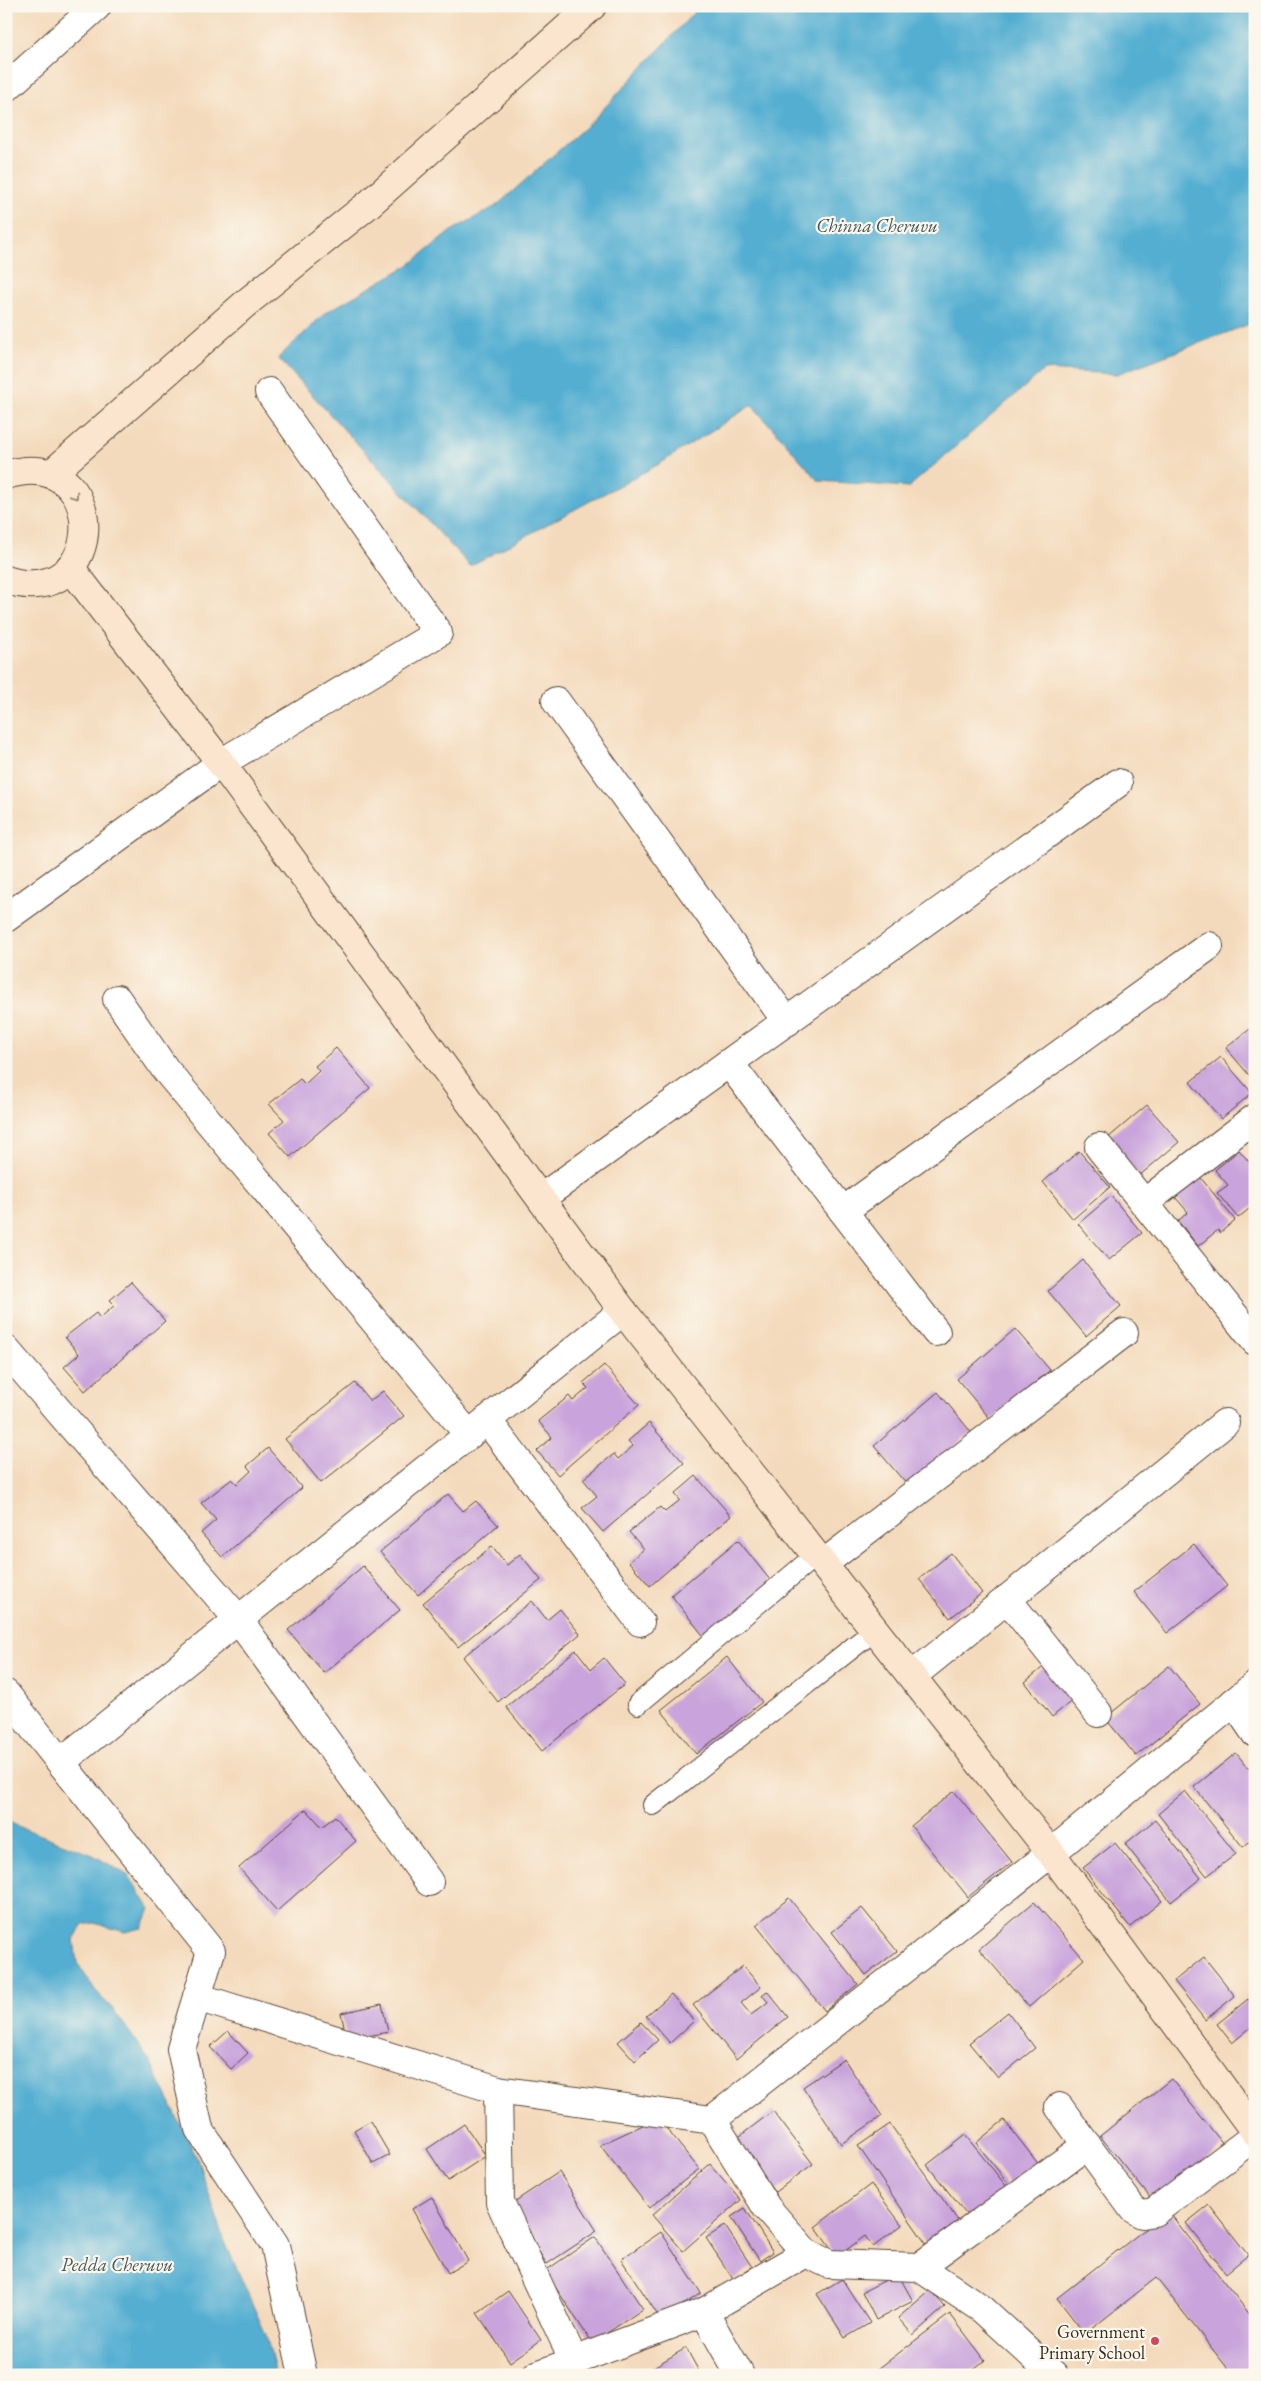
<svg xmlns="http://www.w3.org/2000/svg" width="1261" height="2381" font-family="'EB Garamond',serif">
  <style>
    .water { fill: #53aed1; stroke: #476c78 }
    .building { fill: #c9a3db }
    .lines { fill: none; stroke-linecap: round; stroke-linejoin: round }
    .lane-casing { stroke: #574436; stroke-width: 22 }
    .street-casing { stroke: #574436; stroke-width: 30 }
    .secondary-casing { stroke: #574436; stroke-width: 30 }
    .lane { stroke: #fff; stroke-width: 20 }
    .street { stroke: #fff; stroke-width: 28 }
    .secondary { stroke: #fbe5cf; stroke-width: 28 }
    .oneway { stroke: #9b8876 }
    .poi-dot { fill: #d1495b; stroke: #fbf7ec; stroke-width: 2 }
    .labels { text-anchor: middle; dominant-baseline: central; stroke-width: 4.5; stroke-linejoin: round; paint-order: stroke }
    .poi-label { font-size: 18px; fill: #3b2a1e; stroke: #fbf7ec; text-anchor: end }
    .water-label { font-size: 19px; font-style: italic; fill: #43585d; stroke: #fbf7ec }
  </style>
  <rect width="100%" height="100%" fill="#fbf7ec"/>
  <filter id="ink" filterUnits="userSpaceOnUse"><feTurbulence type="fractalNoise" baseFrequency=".02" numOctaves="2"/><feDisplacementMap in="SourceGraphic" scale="10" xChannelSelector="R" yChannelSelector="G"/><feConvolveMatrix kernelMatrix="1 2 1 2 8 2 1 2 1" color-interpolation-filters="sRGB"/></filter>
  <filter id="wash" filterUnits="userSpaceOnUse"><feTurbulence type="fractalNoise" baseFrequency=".0096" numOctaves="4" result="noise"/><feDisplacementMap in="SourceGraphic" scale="20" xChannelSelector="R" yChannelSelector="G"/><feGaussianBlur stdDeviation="1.12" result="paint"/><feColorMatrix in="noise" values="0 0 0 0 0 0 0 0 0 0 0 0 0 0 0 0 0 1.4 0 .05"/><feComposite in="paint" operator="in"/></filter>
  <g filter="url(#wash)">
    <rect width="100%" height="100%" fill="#f4dabc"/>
    <g class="water">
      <polygon points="700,6 1255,6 1255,322 1117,374 1044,370 909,487 819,481 752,405 659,464 470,566 278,358 325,313 409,265 451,231 496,206 592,121"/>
      <polygon points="6,1820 15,1825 93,1855 129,1876 150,1909 142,1928 125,1932 94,1923 83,1925 74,1939 77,1963 98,1994 113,2009 149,2060 197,2158 225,2242 266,2335 276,2375 6,2375"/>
    </g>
    <g id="blocks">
      <g class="building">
        <polygon points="1255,1025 1255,1082 1226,1048"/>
        <polygon points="336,1048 370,1088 290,1157 269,1133 284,1120 269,1104 300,1079 305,1084 319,1071 315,1066"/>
        <polygon points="1221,1057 1252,1093 1221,1119 1190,1082"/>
        <polygon points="1147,1105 1179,1142 1139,1176 1108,1138"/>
        <polygon points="1239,1150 1255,1169 1255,1204 1238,1218 1217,1193 1228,1185 1215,1170"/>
        <polygon points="1079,1151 1110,1187 1073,1219 1043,1182"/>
        <polygon points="1200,1177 1235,1220 1220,1233 1218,1230 1198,1246 1178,1221 1188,1212 1175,1197"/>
        <polygon points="1111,1196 1142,1233 1109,1260 1078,1224"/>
        <polygon points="1083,1260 1121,1306 1086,1336 1048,1291"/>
        <polygon points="131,1282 165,1321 85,1391 64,1367 79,1354 65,1337 96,1313 100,1318 115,1305 110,1300"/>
        <polygon points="1015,1329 1050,1370 991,1420 957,1379"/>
        <polygon points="604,1365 639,1405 558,1475 537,1451 552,1437 538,1421 569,1396 573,1401 588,1388 583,1383"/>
        <polygon points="355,1383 370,1401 383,1391 404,1416 321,1483 285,1439"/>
        <polygon points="938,1392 971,1432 908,1486 874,1446"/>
        <polygon points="649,1423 684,1463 603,1532 582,1508 597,1496 583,1479 614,1454 618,1459 633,1446 628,1441"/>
        <polygon points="268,1448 302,1488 222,1557 201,1533 216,1520 201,1503 232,1479 237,1484 251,1471 247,1466"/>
        <polygon points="696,1476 731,1516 650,1586 629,1562 644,1549 629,1532 660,1507 665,1512 680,1500 675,1494"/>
        <polygon points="448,1494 463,1511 476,1501 498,1525 418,1595 380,1552"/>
        <polygon points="738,1540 774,1585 706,1639 671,1595"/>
        <polygon points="1194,1544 1227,1586 1167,1633 1134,1592"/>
        <polygon points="492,1546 507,1565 520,1554 541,1580 458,1647 423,1603"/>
        <polygon points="951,1553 982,1593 950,1618 919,1579"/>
        <polygon points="363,1566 400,1610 324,1673 288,1630"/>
        <polygon points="532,1601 547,1620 560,1609 580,1634 498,1702 463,1657"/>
        <polygon points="576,1650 591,1669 604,1658 625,1684 542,1751 506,1707"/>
        <polygon points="727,1657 762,1702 696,1754 661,1710"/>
        <polygon points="1047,1664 1074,1699 1052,1717 1025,1682"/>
        <polygon points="1169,1666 1200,1704 1136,1756 1105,1718"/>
        <polygon points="1236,1753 1255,1776 1255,1837 1243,1847 1194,1787"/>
        <polygon points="954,1791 1012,1862 968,1897 911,1826"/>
        <polygon points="1185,1791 1236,1854 1207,1876 1158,1814"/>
        <polygon points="306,1809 322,1827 335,1816 356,1841 277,1911 239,1868"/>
        <polygon points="1155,1820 1201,1878 1171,1902 1125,1844"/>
        <polygon points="1115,1843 1162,1901 1130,1927 1083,1868"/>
        <polygon points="789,1898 858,1984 825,2011 756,1925"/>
        <polygon points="1034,1902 1084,1959 1029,2007 979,1949"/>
        <polygon points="862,1908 897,1951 866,1975 832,1932"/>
        <polygon points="1204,1957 1235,1996 1205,2020 1174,1981"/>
        <polygon points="743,1966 761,1987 741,2003 751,2015 768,2002 762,1995 767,1991 788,2017 736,2059 693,2005"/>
        <polygon points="671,1994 694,2021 670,2043 646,2016"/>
        <polygon points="1248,1999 1255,2008 1255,2024 1232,2043 1217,2024"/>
        <polygon points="382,2004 388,2032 347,2040 341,2013"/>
        <polygon points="1008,2012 1035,2048 998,2078 969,2043"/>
        <polygon points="641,2022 658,2040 635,2061 618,2042"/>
        <polygon points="228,2031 248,2053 231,2069 210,2047"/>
        <polygon points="844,2059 882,2116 841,2144 803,2087"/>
        <polygon points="1171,2079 1224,2145 1153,2201 1100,2136"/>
        <polygon points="773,2111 813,2164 775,2192 736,2139"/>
        <polygon points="658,2118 699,2169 649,2208 600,2145"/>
        <polygon points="1004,2120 1040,2166 1012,2188 976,2143"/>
        <polygon points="370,2121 390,2155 373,2164 354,2130"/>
        <polygon points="464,2124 486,2156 448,2181 427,2149"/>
        <polygon points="890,2124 961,2225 929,2248 858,2146"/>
        <polygon points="965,2135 1012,2193 974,2224 927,2165"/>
        <polygon points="710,2164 741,2200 683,2251 652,2215"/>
        <polygon points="559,2172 597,2231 547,2264 508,2206"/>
        <polygon points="871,2184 902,2225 873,2247 865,2236 837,2257 815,2227"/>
        <polygon points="432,2197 468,2261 448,2273 412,2209"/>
        <polygon points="1209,2205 1248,2255 1226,2273 1186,2223"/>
        <polygon points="745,2208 773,2252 760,2261 731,2217"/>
        <polygon points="1168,2211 1255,2321 1255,2372 1251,2375 1233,2375 1156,2278 1085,2334 1057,2298"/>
        <polygon points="725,2226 752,2267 733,2279 706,2238"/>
        <polygon points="661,2232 701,2293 661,2320 621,2259"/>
        <polygon points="595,2237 643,2309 592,2343 545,2271"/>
        <polygon points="898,2274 913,2301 876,2320 862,2292"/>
        <polygon points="842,2279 870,2323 845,2338 817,2294"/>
        <polygon points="930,2290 945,2307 913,2335 898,2318"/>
        <polygon points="508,2291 541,2340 510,2362 477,2313"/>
        <polygon points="950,2314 985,2360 966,2375 876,2375 874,2372"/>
        <polygon points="686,2348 701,2375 640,2375"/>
      </g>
    </g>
  </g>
  <g filter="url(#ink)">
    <use href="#blocks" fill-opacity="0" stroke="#574436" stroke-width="1"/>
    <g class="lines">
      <g class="lane-casing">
        <g id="lane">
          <polyline points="638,1704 816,1555"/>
          <polyline points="653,1805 875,1630"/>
        </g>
      </g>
      <g class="street-casing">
        <g id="street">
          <polyline points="6,88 97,6"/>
          <polyline points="556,701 787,1022"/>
          <polyline points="6,918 221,763 438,633 269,392"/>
          <polyline points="117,999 165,1069 469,1435"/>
          <polyline points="729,1063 936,1332"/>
          <polyline points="1099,1147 1255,1341"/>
          <polyline points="541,1198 1118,783"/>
          <polyline points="1144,1203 1255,1118"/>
          <polyline points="843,1211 1209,946"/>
          <polyline points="6,1350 238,1619 429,1882"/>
          <polyline points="487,1420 640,1622"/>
          <polyline points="823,1564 1124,1333"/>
          <polyline points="1007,1599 1098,1713"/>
          <polyline points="912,1676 1225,1423"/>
          <polyline points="6,1694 211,1951 181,2049 199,2129 275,2245 303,2375"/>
          <polyline points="1234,1702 1255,1733"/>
          <polyline points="61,1762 623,1311"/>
          <polyline points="197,1997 498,2090 712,2120 767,2208 806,2253 829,2264 919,2267 982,2309 1054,2375"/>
          <polyline points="498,2090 500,2202 574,2361"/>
          <polyline points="1059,2107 1133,2209 1142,2214 1154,2212 1255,2136"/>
          <polyline points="712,2120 1051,1853 1255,1685"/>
          <polyline points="919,2267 1087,2145"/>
          <polyline points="704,2312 740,2375"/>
          <polyline points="537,2375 704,2312 806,2253"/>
        </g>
      </g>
      <g class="secondary-casing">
        <g id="secondary">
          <polyline points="51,474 246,303 369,204 592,6"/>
          <path d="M6,475C111,442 110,613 6,580"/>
          <polyline points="70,567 221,763 623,1311 1051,1853 1255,2132"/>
        </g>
      </g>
      <use href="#lane" class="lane"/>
      <use href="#street" class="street"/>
      <use href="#secondary" class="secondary"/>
    </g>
    <defs><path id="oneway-chevron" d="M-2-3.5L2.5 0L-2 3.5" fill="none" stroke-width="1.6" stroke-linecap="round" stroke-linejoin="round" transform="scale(1.25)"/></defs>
    <use class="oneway" href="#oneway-chevron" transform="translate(75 496) rotate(56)"/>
  </g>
  <circle class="poi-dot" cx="1155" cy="2341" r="5"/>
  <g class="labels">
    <g class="poi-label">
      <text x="1145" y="2331">Government<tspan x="1145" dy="21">Primary School</tspan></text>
    </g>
    <g class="water-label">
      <text x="877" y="225">Chinna Cheruvu</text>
      <text x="117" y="2264">Pedda Cheruvu</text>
    </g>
  </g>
  <rect width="1261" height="2381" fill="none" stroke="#fbf7ec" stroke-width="25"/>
</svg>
